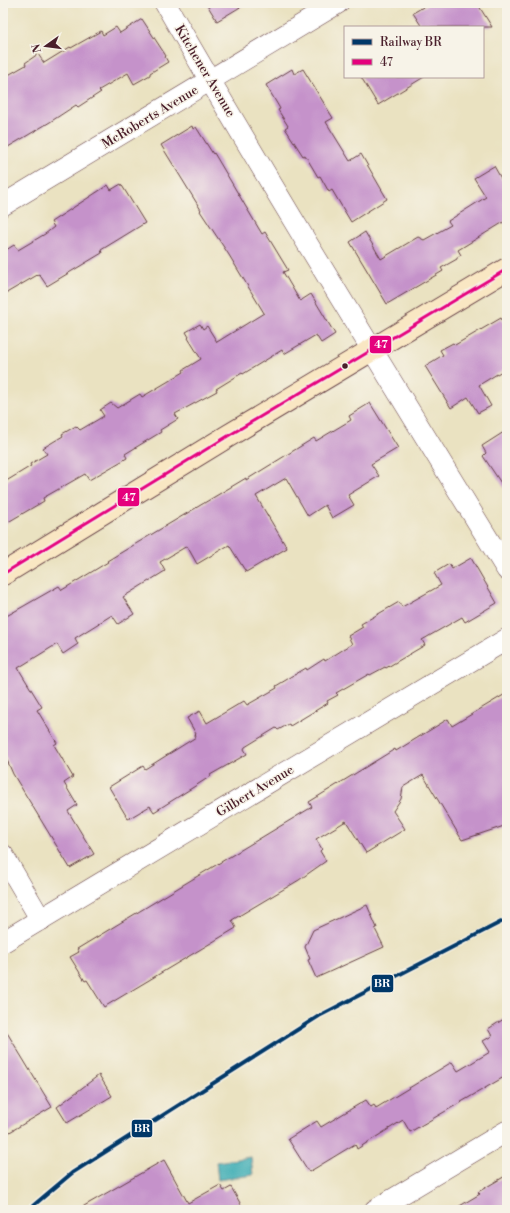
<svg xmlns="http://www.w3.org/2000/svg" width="510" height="1213" font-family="'Libre Bodoni',serif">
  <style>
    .water { fill: #3aacb4; stroke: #426670 }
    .building { fill: #c592ca }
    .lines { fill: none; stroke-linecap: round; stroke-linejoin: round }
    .street-casing { stroke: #623c42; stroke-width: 22 }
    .secondary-casing { stroke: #623c42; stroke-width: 24 }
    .street { stroke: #fff; stroke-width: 21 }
    .secondary { stroke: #f9e7c3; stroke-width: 22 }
    .bus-1-casing { stroke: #f7f3e8; stroke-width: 6 }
    .bus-1 { stroke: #e5007d; stroke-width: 3 }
    .rail-1-casing { stroke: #f7f3e8; stroke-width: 7 }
    .rail-1 { stroke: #003768; stroke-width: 4 }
    .bus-dot { fill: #4a1f2b; stroke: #f7f3e8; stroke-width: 1.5 }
    .labels { text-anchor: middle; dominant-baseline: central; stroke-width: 3; stroke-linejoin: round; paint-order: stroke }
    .street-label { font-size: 13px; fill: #4a1f2b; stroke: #f7f3e8 }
    .line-badge { stroke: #f7f3e8; stroke-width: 1.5 }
    .badge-label { font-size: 11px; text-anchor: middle; font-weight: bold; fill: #fff }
  </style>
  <rect width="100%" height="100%" fill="#f7f3e8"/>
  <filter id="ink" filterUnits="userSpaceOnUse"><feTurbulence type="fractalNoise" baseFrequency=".025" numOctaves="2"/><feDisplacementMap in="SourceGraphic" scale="8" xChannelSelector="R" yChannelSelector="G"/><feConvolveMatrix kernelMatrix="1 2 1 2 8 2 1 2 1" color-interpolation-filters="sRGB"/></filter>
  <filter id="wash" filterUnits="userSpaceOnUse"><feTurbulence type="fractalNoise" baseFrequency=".012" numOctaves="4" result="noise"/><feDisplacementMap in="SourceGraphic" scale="16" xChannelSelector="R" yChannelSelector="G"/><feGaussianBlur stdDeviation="0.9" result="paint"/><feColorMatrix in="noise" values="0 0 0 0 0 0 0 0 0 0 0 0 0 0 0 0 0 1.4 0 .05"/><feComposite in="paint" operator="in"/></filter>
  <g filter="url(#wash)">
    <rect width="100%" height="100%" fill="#eae2c1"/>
    <polygon class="water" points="251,1157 253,1175 218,1180 216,1162"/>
    <g id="blocks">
      <g class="building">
        <polygon points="206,3 247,3 217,21"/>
        <polygon points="430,3 477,3 492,27 422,27 413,13"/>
        <polygon points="142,19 166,56 165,57 168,62 150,73 150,75 134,84 128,73 99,90 101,92 78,107 76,105 50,122 3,150 3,78 26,65 25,63 38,54 44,63 70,47 71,48 101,31 103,35 116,27 120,33"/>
        <polygon points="292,69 294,74 303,69 333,118 326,122 350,161 361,154 387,199 351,222 332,190 329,192 320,176 318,177 305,155 303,156 285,128 288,126 278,110 280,109 279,107 266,85"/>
        <polygon points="361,77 424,77 378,105"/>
        <polygon points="192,126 193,129 196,127 213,154 214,153 262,234 265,232 288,270 283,272 300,301 311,294 335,334 321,343 316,335 284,354 282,350 243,374 242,373 216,389 217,391 175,414 178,419 160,430 161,432 125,454 127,458 89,480 85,474 43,498 44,501 3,525 3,483 31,466 30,464 47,454 43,448 63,436 62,434 76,426 80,430 104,416 100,410 111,403 117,408 140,394 142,397 184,372 183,370 201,359 188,338 189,337 186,332 200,324 203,329 207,326 217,342 264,313 229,255 200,211 201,210 161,145"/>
        <polygon points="494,166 507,189 507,220 458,250 461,255 457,257 457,259 441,268 443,271 387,304 350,242 365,232 381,259 418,237 424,240 451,225 448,221 486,197 474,178"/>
        <polygon points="121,184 145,223 101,250 102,253 47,286 39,274 3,295 3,252 14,245 18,250 45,234 54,227 51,222 108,185 111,190"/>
        <polygon points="501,318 507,329 507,368 479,385 491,406 478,413 468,397 451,408 425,366 443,355 440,350 453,343 455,345"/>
        <polygon points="370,403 398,448 371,464 379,476 348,495 354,505 332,518 325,505 308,516 286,478 256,496 287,548 246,572 229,545 197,564 187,546 160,562 165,571 123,597 134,614 118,624 112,615 75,638 78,644 63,654 57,644 18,668 42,707 37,710 57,743 54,745 73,777 64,783 77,805 68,811 94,854 70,868 13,774 3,751 3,618 59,586 62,590 108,562 107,561 246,478 246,480 314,438 316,441 351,420 349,416"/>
        <polygon points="507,430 507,492 483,456 486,453 482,446"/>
        <polygon points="471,558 497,603 465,622 462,617 422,640 425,645 386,668 385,667 370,675 369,674 336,693 338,695 327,701 328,703 290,726 289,724 278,730 276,728 245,747 244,749 247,754 210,775 211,776 154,812 150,806 128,819 109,787 143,766 145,769 196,737 195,735 196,734 187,718 200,711 207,723 244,701 247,705 277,688 276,686 306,668 307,670 324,659 325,661 352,644 348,636 363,627 361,624 399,602 402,607 441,585 434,573 449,564 452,569"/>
        <polygon points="507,693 507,825 462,840 423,775 403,787 401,799 393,811 405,829 366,853 346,821 316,839 322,849 320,851 326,861 299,880 232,920 236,928 104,1007 87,980 85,981 70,957 79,952 77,949 312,807 309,802 395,749 396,751 448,719 452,726"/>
        <polygon points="367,905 377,928 375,929 384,947 316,978 308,960 310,959 305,947 313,930"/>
        <polygon points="507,1017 507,1081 504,1077 410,1132 403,1120 357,1149 355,1144 309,1172 288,1139 317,1121 321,1127 366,1100 371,1107 374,1105 376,1108 452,1062 458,1071 490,1052 483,1041 492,1036 488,1029"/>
        <polygon points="3,1026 52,1107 3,1136"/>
        <polygon points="99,1075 112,1096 67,1123 57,1107"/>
        <polygon points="164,1160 188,1203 220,1185 224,1191 231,1187 244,1210 77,1210"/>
        <polygon points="507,1175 507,1210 453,1210 480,1194 478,1192"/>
      </g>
    </g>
  </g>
  <g filter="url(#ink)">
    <use href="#blocks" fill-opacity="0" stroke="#623c42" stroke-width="1"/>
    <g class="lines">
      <g class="street-casing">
        <g id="street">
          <path d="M165,3C275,194 392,382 507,570"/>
          <polyline points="3,205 338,3"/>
          <polyline points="3,855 41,920"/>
          <polyline points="3,942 507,639"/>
          <polyline points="375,1210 507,1131"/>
        </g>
      </g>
      <g class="secondary-casing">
        <polyline id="secondary" points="3,574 228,436 507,269"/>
      </g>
      <use href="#street" class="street"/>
      <use href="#secondary" class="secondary"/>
      <g class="bus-1-casing">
        <polyline id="bus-1" points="3,574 228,436 507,269"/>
      </g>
      <use href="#bus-1" class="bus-1"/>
      <g class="rail-1-casing">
        <polyline id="rail-1" points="28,1210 72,1173 319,1016 507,919"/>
      </g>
      <use href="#rail-1" class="rail-1"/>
    </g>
  </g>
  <circle class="bus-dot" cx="345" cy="366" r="3.5"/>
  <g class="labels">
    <g class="street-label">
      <text transform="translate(205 71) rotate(59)">Kitchener Avenue</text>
      <text transform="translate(150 117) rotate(-31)">McRoberts Avenue</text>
      <text transform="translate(255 791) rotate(-31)">Gilbert Avenue</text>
    </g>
  </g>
  <g class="line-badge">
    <rect x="369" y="335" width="23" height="19" rx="4" fill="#e5007d"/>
    <rect x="117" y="487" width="23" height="20" rx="4" fill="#e5007d"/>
    <rect x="371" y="974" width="23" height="19" rx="4" fill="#003768"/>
    <rect x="131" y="1119" width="22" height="19" rx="4" fill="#003768"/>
  </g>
  <g class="badge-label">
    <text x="381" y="348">47</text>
    <text x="129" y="501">47</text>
    <text x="382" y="987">BR</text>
    <text x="142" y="1132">BR</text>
  </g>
  <rect width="510" height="1213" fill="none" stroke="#f7f3e8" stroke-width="16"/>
  <rect x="344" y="26" width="140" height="52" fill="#f7f3e8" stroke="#b29e9c"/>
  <rect x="352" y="39" width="20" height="6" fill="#003768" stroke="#b29e9c"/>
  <text x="380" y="46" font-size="12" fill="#4a1f2b">Railway BR</text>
  <rect x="352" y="59" width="20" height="6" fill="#e5007d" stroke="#b29e9c"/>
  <text x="380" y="66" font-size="12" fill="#4a1f2b">47</text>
  <g transform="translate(46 46) rotate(256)" stroke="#f7f3e8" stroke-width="3" paint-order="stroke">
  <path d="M0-3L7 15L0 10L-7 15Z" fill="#4a1f2b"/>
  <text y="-6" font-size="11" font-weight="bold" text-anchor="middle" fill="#4a1f2b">N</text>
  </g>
</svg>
